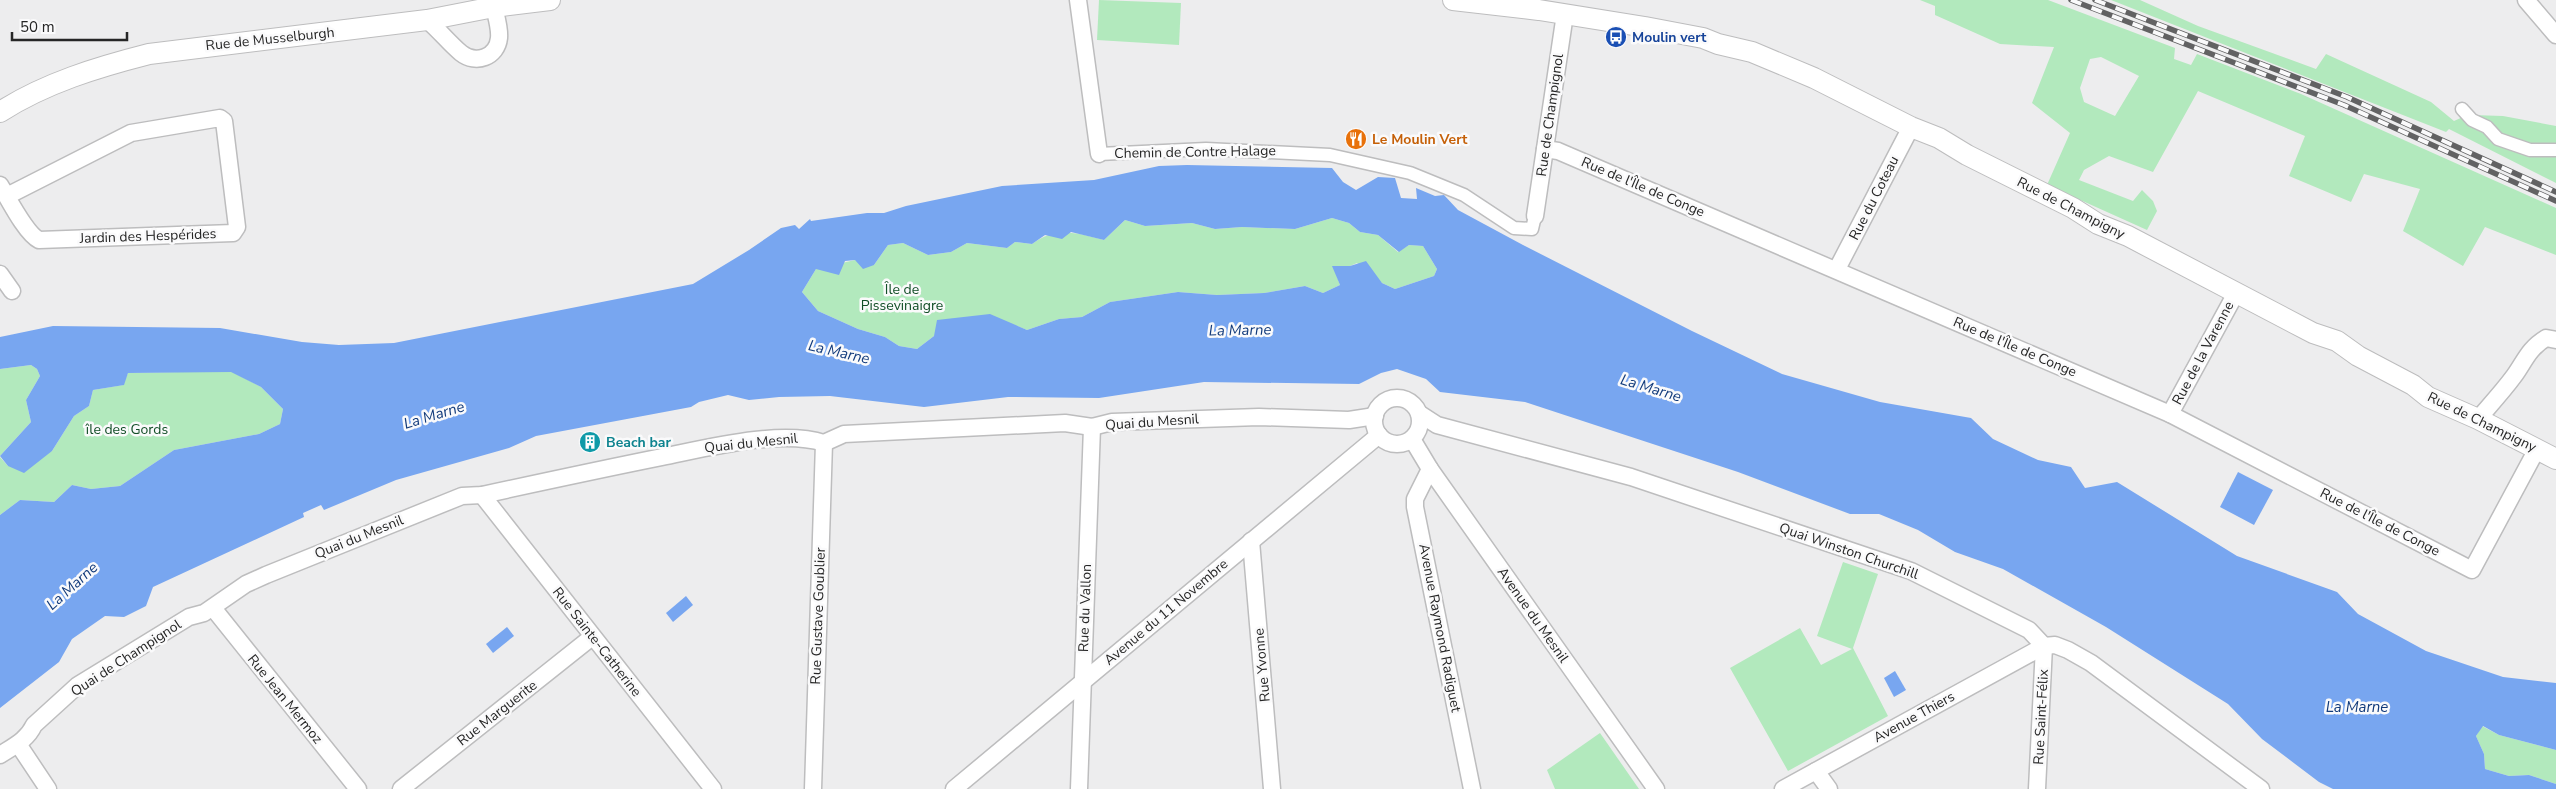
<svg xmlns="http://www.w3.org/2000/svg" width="2556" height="789" font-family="'Nunito Sans',sans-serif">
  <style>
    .green { fill: #b2e9bd; fill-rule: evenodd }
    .water { fill: #78a6f0; fill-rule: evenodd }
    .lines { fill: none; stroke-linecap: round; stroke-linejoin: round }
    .pedestrian-casing { stroke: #bdbdbe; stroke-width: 15 }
    .minor-casing { stroke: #bdbdbe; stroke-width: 19 }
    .tertiary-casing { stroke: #bdbdbe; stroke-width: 22 }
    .pedestrian { stroke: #fff; stroke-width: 12 }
    .minor { stroke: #fff; stroke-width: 16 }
    .tertiary { stroke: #fff; stroke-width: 20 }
    .rail-casing { stroke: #626263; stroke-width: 5.5 }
    .rail { stroke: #fafafb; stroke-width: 4; stroke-dasharray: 11; stroke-linecap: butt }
    .labels { text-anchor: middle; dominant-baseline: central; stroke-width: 5; stroke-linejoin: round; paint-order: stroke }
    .transit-label { font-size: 14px; font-weight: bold; fill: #164399; stroke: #fafafb; text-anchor: start }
    .street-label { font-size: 14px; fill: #262626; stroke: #fafafb }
    .food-label { font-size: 14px; font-weight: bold; fill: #c56008; stroke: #fafafb; text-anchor: start }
    .park-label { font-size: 14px; fill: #124e27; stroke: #fafafb }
    .culture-label { font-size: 14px; font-weight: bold; fill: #0d838f; stroke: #fafafb; text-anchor: start }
    .water-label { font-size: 15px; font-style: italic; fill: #113a7b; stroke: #fafafb }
  </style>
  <rect width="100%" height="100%" fill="#ededee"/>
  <g class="green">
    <polygon points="1099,0 1181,3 1179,45 1097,40"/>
    <path d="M1920,0H2048L2175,48L2174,59L2191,65L2197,54L2301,94L2556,208V255L2485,227L2463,266L2403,231L2420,189L2364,174L2351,202L2289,176L2305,136L2198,91L2153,172L2109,156L2084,170L2079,180L2133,201L2142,190L2153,201L2157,211L2147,230L2047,185L2070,133L2032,103L2054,47L2000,44L1935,15V6ZM2101,57L2139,76L2115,116L2084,102L2080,88L2090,59Z"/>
    <polygon points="2111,0 2140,0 2198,26 2316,69 2326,54 2431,102 2454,121 2465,116 2497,140 2556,152 2556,183 2449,129 2446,132"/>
    <polygon points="2472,115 2503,116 2556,126 2556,147 2502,139"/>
    <path d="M1332,218L1349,223L1360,232L1378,235L1398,252L1409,245L1423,246L1437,269L1434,276L1395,289L1382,283L1357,263L1350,266H1333L1340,285L1323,293L1305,286L1264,293L1217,295L1178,292L1110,302L1082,317L1059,319L1027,330L1012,324L934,336L917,349L899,346L885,337L858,329L818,311L802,292L816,269L855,260L874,265L888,245L903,243L928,255L951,252L967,243L1007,248L1015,242L1032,244C1057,226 1076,233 1104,240L1125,220L1145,226L1192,223L1215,229L1242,227L1295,229Z"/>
    <polygon points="31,365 37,369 40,376 26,400 31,422 0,456 0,369"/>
    <polygon points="231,371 261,387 283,409 280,424 259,434 174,450 120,486 91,489 72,485 54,502 20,500 0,515 0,457 8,466 52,451 74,416 89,406 93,390 123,385 128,373"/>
    <polygon points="1843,562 1878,574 1853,648 1888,716 1788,771 1730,668 1800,628 1821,665 1852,649 1817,636"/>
    <polygon points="2482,726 2499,735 2556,750 2556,784 2529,775 2509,776 2485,769 2484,754 2476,736"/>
    <polygon points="1600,733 1639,789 1555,789 1547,770"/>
  </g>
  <g class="water">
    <path d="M1187,165L1332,168L1343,182L1356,190L1378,177L1395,178L1401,198L1417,199L1416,188L1435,196L1444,195L1458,210L1523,245L1692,331L1782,374L1880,402L1971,418L1993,439L2038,460L2071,467L2085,488L2117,482L2237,556L2337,592L2358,614L2426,651L2503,677L2556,683V750L2499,735L2483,726L2476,736L2484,754L2485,769L2509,776L2529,775L2556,784V789H2333L2319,782L2262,739L2228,704L2106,627L2003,569L1955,552L1918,530L1879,514H1850L1738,472L1525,402L1440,392L1426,379L1397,369L1381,373L1359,384L1204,382L1099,398L1008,397L924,407L830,396L779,397L749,400L728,395L699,402L691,407L536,436L509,448L396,480L324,510L321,505L303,513L304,517L153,587L146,606L124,617L105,616L72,639L59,662L0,708V515L20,500L54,502L72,485L91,489L120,486L174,450L259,434L280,424L283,409L261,387L231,372L128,373L124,385L93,390L89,406L74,416L52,451L24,473L8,466L0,456L31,422L26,400L40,376L37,369L31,365L0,369V337L53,326L220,328L302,342L339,345L394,343L693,284L749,250L781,228L795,225L799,229L810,219L811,221L867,213H884L906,206L1002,186L1094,180L1159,166ZM1332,218L1349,223L1360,232L1378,235L1399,252L1409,245L1423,246L1437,269L1434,276L1395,289L1382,283L1366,261L1350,266H1332L1340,285L1323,293L1305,286L1264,293L1217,295L1178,292L1110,302L1082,317L1059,319L1027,330L990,314L937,320L934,336L917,349L899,346L885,337L858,329L818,311L802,292L816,269L839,275L845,261L855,260L863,269L874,265L888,245L903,243L928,255L951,252L967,243L1007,248L1015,242L1032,244L1045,235L1062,239L1071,232L1104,240L1125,220L1145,226L1192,223L1215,229L1242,227L1295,229Z"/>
    <polygon points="2238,472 2273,490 2254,525 2220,507"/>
    <polygon points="686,596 693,605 673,622 666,613"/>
    <polygon points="507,627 514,636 493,653 486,644"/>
    <polygon points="1895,671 1906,690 1894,697 1884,678"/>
  </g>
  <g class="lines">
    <g class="pedestrian-casing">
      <g id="pedestrian">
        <polyline points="2462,109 2472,120 2487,127 2498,139 2530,150 2556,150"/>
        <polyline points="1099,154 1206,149 1330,155 1410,173 1464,195 1514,228 1532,229 1535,216"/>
      </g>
    </g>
    <g class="minor-casing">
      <g id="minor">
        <polyline points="1078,0 1099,154"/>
        <polyline points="2526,0 2556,35"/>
        <path d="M427,20C439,30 449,43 461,53C476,65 497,57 499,38C500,28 496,16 494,7"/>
        <polyline points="1545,149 1558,151 2170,414 2472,570 2537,449"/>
        <path d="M0,185C8,198 26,234 39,240L233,233L237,227L224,121L220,118L131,133L7,196"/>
        <polyline points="1535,216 1565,14"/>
        <polyline points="1837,269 1911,127"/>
        <polyline points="0,274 12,291"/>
        <circle cx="1397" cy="421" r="23"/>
        <polyline points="1420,414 1437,425 1631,477 1911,571 2029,630 2044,646"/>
        <polyline points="2170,414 2236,293"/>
        <path d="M2478,419C2490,405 2503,391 2514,376C2525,361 2528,349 2546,338L2556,340"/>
        <polyline points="1412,439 1430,469 1656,789"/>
        <polyline points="1430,469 1415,499 1415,507 1472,789"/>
        <polyline points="482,495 713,789"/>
        <polyline points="1251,541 1272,789"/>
        <polyline points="213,608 358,789"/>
        <polyline points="18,744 48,789"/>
        <path d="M0,755C14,746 27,740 34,725L78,685L189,617L204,613L246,584L266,575L462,496L482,495C542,482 602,469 662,457C707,448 780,429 824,443L844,434L1065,423L1092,427L1112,422L1259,417L1349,420L1375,416"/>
        <polyline points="1816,771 1829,789"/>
        <polyline points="401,789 592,637"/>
        <polyline points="813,789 824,443"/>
        <polyline points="954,789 1379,435"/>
        <polyline points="1079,789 1092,427"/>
        <polyline points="1783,789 2044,646 2055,645 2068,650 2091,663 2261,789"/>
        <polyline points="2037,789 2044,646"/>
      </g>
    </g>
    <g class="tertiary-casing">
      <g id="tertiary">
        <polyline points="1453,0 1539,10 1645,27 1703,38 1718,44 1752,52 1814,78 1911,127 1939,138 1967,155 2073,208 2098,224 2128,236 2313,333 2337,341 2358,356 2413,385 2428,397 2478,419 2556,459"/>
        <path d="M0,112C45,83 98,67 149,54L427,20L494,7L550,0"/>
      </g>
    </g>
    <use href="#pedestrian" class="pedestrian"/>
    <use href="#minor" class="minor"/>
    <use href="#tertiary" class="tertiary"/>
    <g class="rail-casing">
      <g id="rail">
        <polyline points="2071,0 2344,105 2556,201"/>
        <polyline points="2095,0 2347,97 2556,192"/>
      </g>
    </g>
    <use href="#rail" class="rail"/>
  </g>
  <defs>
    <g id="bus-disc" transform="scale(1.125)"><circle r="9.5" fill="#1a4fb4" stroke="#fafafb"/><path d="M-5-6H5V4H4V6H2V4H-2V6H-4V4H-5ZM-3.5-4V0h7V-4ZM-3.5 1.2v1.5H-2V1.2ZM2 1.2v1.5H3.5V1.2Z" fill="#fff"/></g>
    <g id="restaurant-disc" transform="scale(1.125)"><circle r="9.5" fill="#e8710a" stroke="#fafafb"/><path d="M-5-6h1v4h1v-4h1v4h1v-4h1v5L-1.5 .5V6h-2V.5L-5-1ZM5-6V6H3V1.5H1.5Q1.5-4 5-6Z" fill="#fff"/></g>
    <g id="building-disc" transform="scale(1.125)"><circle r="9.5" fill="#0f9aa8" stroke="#fafafb"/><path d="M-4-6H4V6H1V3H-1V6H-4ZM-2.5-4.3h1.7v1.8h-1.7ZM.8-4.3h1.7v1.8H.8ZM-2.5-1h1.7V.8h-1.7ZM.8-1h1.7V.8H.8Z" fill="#fff"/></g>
  </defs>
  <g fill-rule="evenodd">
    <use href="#bus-disc" x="1616" y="37"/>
    <use href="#restaurant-disc" x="1356" y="139"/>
    <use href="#building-disc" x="590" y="442"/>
  </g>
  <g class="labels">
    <g class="transit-label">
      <text x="1632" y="37">Moulin vert</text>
    </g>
    <g class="street-label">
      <text transform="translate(270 39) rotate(-6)">Rue de Musselburgh</text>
      <text transform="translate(1550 115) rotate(-82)">Rue de Champignol</text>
      <text transform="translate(1195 152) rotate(-1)">Chemin de Contre Halage</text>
      <text transform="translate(1643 187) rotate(23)">Rue de l'Île de Conge</text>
      <text transform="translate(1874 198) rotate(-63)">Rue du Coteau</text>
      <text transform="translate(2071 208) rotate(27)">Rue de Champigny</text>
      <text transform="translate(148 236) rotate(-2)">Jardin des Hespérides</text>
      <text transform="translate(2015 347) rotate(23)">Rue de l'Île de Conge</text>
      <text transform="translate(2203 353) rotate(-62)">Rue de la Varenne</text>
      <text transform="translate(1152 422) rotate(-4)">Quai du Mesnil</text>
      <text transform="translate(2482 422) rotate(26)">Rue de Champigny</text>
      <text transform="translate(751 443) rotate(-6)">Quai du Mesnil</text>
      <text transform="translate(2380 522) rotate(27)">Rue de l'Île de Conge</text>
      <text transform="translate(359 537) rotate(-22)">Quai du Mesnil</text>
      <text transform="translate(1849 551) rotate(19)">Quai Winston Churchill</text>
      <text transform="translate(1085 608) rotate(-88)">Rue du Vallon</text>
      <text transform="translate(1166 612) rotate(-40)">Avenue du 11 Novembre</text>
      <text transform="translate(1533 615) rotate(55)">Avenue du Mesnil</text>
      <text transform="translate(818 616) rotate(-88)">Rue Gustave Goublier</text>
      <text transform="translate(1440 628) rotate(79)">Avenue Raymond Radiguet</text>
      <text transform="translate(597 642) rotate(52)">Rue Sainte-Catherine</text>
      <text transform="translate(126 658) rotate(-33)">Quai de Champignol</text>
      <text transform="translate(1262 665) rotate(-95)">Rue Yvonne</text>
      <text transform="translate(285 699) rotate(51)">Rue Jean Mermoz</text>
      <text transform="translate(497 713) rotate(-38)">Rue Marguerite</text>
      <text transform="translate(1914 717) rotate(-29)">Avenue Thiers</text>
      <text transform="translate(2041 717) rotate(-87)">Rue Saint-Félix</text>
    </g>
    <g class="food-label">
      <text x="1372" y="139">Le Moulin Vert</text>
    </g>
    <g class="park-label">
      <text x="902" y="289">Île de<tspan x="902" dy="16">Pissevinaigre</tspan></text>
      <text x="127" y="429">île des Gords</text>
    </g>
    <g class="culture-label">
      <text x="606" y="442">Beach bar</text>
    </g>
    <g class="water-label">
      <text transform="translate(1240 330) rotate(-1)">La Marne</text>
      <text transform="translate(839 352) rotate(13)">La Marne</text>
      <text transform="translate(1651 388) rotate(17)">La Marne</text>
      <text transform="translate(434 415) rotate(-17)">La Marne</text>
      <text transform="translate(72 586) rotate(-42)">La Marne</text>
      <text x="2357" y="707">La Marne</text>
    </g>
  </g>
  <path d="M12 32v8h115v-8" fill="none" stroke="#262626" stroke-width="2.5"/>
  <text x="20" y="32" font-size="15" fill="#262626" stroke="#fafafb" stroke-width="4" paint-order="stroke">50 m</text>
</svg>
